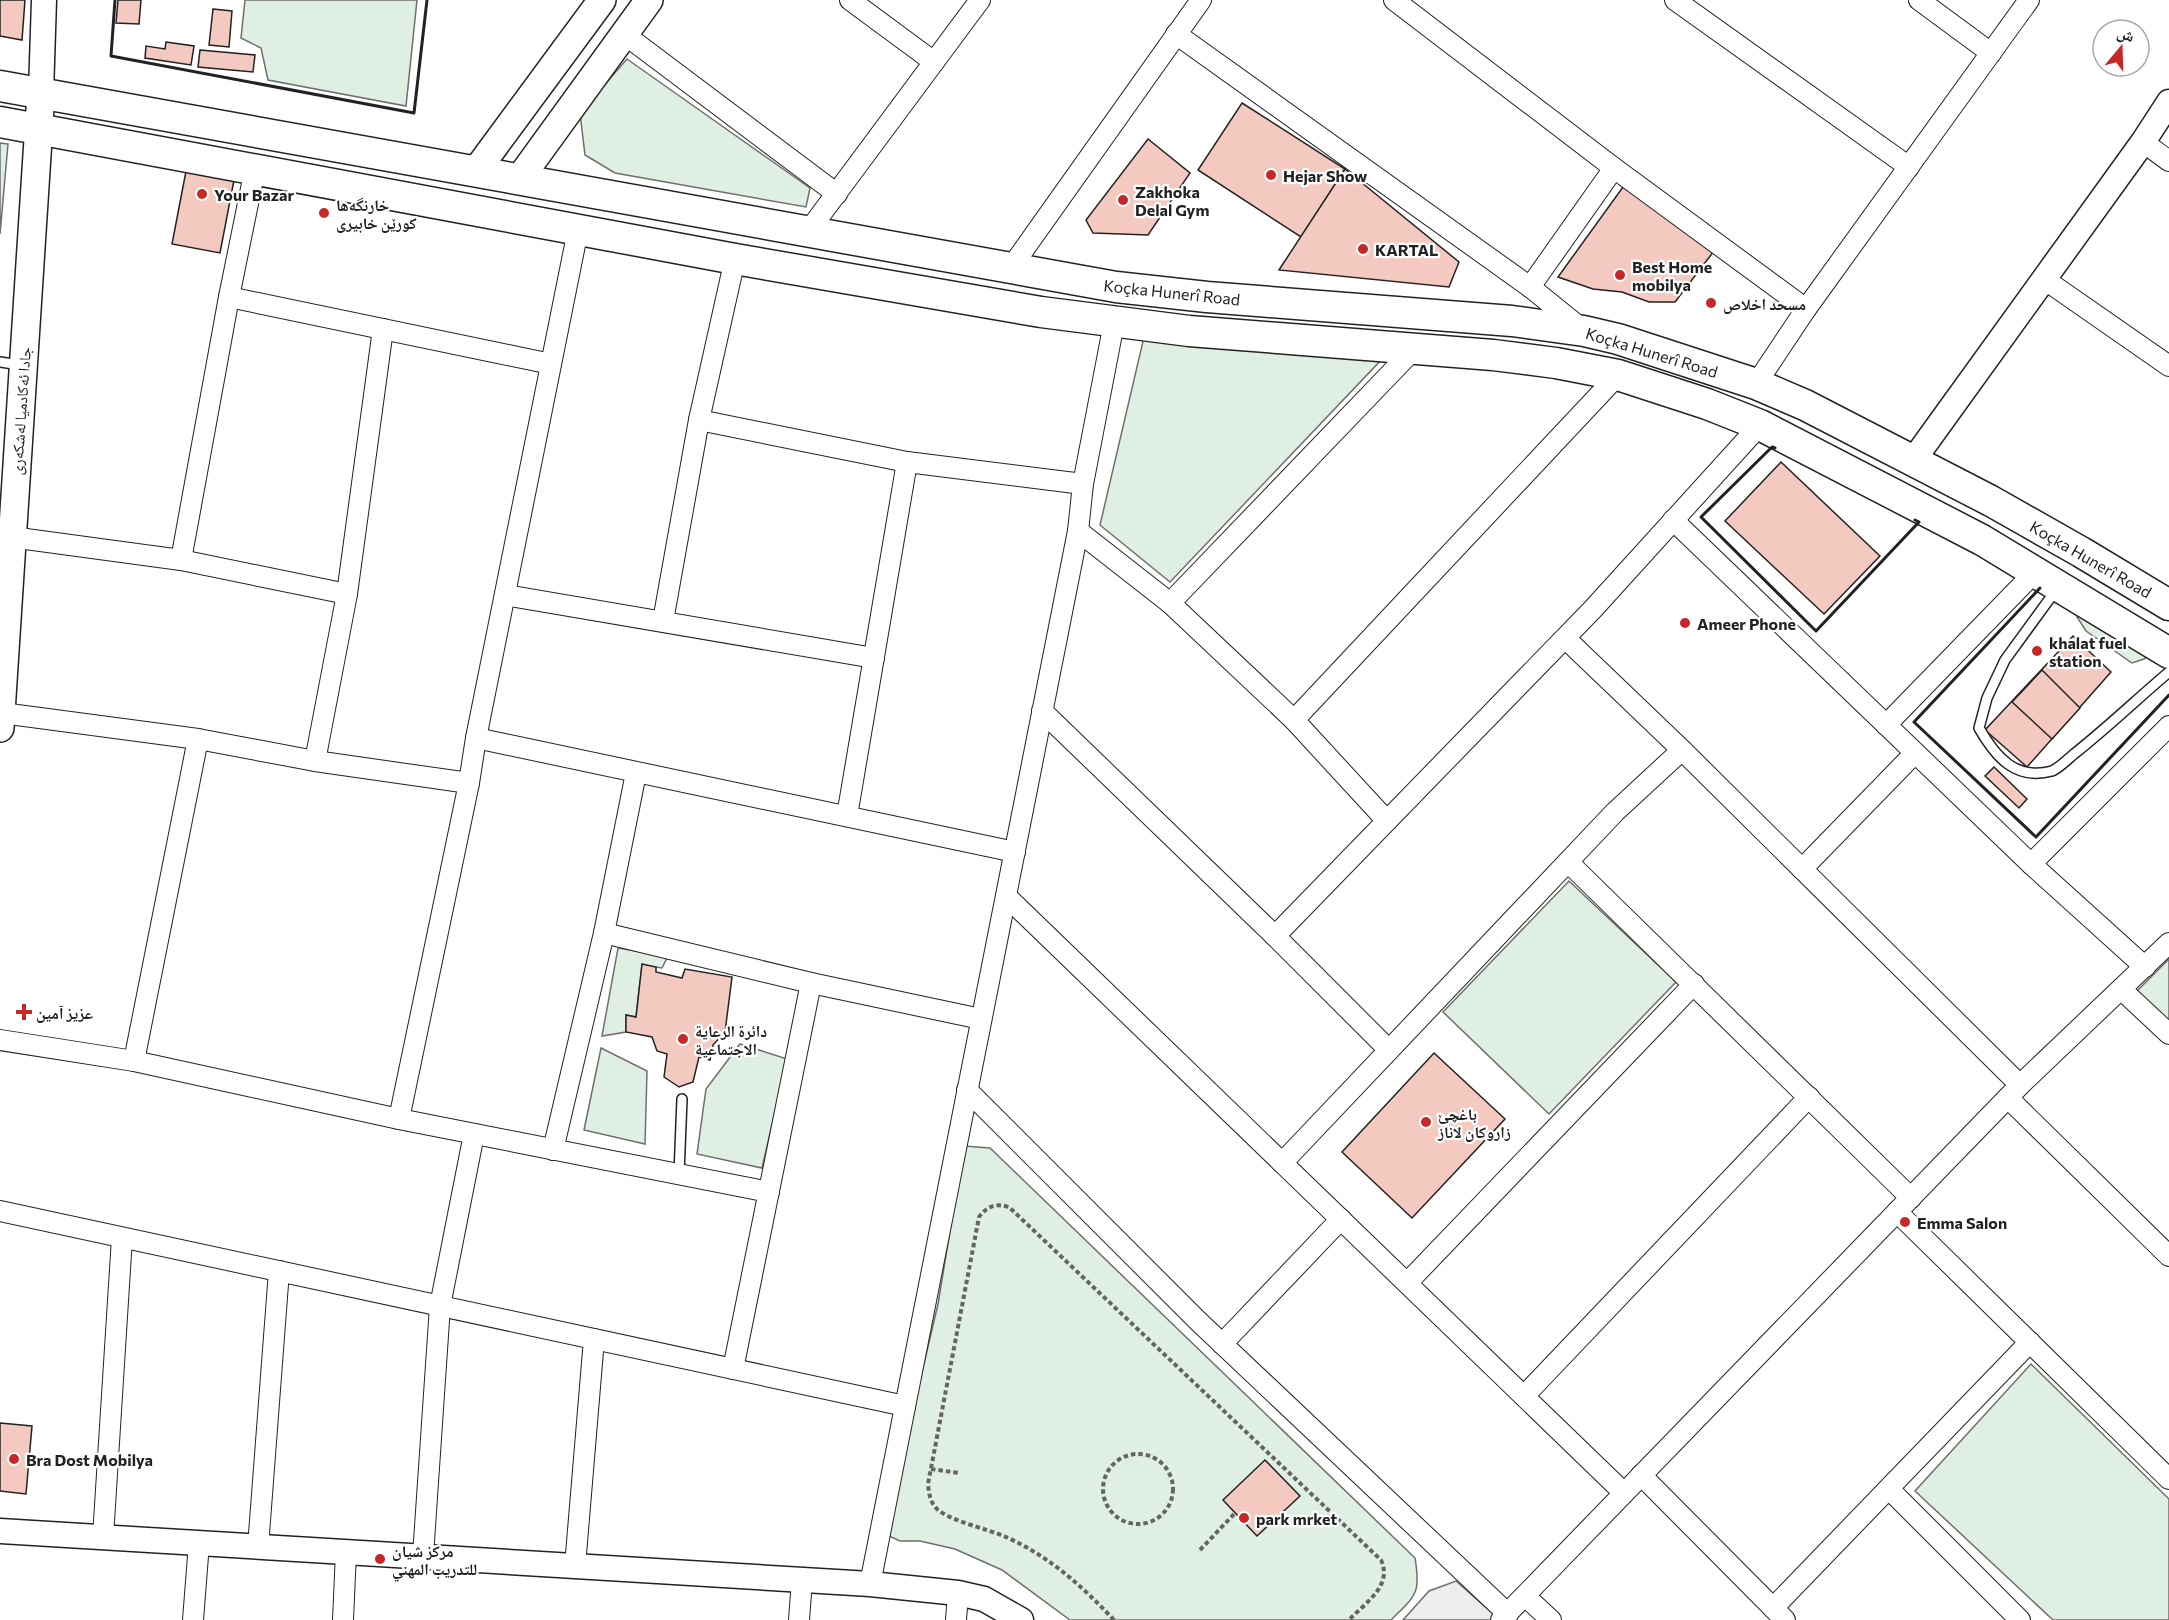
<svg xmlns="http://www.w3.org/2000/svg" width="2169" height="1620" font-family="Commissioner,'Noto Naskh Arabic',sans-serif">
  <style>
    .green { fill: #e0efe3; stroke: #6f6f6f; stroke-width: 1.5 }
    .parking { fill: #ededed; stroke: #6f6f6f; stroke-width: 1.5 }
    .building { fill: #f3c9c0; stroke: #222; stroke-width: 1.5 }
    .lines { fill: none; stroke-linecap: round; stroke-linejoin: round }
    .service-casing { stroke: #222; stroke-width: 12 }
    .minor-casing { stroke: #222; stroke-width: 22 }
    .tertiary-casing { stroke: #222; stroke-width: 27 }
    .secondary-casing { stroke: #222; stroke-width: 30 }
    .primary-casing { stroke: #222; stroke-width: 33 }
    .path { stroke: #646464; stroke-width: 4; stroke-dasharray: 4.5 3; stroke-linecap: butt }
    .service { stroke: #fff; stroke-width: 9 }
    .minor { stroke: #fff; stroke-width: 20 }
    .tertiary { stroke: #fff; stroke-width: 24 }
    .secondary { stroke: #fff; stroke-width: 27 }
    .primary { stroke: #fff; stroke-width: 30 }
    .wall { stroke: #222; stroke-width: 3 }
    .poi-dot { fill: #c62828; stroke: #fff; stroke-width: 2 }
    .labels { text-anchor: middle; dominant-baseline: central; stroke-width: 4.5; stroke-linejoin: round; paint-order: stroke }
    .poi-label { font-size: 16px; font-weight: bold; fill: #222; stroke: #fff; text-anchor: start }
    .street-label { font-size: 16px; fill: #222; stroke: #fff }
  </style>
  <rect width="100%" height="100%" fill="#fff"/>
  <g class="green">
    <polygon points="245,0 417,0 406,106 268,80 261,48 241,38"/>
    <polygon points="627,59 810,188 806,207 615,173 585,155 580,113"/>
    <polygon points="0,143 8,144 0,234"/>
    <polygon points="1144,337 1383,358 1170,582 1100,525"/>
    <polygon points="2086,601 2155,650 2144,659 2132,663 2086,631 2077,617"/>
    <polygon points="1569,881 1676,982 1549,1114 1443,1012"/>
    <polygon points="618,948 668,956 662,968 642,965 636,1017 626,1015 626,1032 602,1036"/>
    <polygon points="2169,959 2169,1021 2137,991"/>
    <polygon points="740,1044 787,1059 762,1168 697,1154 706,1089"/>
    <polygon points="601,1048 647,1071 645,1144 584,1130"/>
    <path d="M964,1146L990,1148L1415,1558C1421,1594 1416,1595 1391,1620H1070L1002,1570L955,1549L920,1541H900L889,1536L886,1525L938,1304Z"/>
    <polygon points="2031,1364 2169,1499 2169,1620 2053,1620 1915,1491"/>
  </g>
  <polygon class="parking" points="1456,1581 1500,1620 1403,1620 1429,1591"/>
  <g class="building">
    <polygon points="0,0 25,0 22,40 0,36"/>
    <polygon points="118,0 141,0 139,24 116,23"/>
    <polygon points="213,9 232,11 229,47 209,45"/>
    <polygon points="166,42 194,46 191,65 145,58 146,46 165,49"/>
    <polygon points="200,50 255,55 253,72 198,67"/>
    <polygon points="1242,103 1345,169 1301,237 1198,170"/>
    <polygon points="1148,139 1190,173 1148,235 1093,233 1086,220"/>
    <polygon points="1345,169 1459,262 1449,287 1279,270"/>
    <polygon points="186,171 234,180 220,253 172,244"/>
    <polygon points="1623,187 1714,251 1675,302 1649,302 1622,292 1593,289 1558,277"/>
    <polygon points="1781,462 1880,556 1824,614 1725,521"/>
    <polygon points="2073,636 2111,672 2027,767 1985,730"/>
    <polygon points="2042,670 2080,708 2052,739 2012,702"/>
    <polygon points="1994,767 2027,799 2019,808 1985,776"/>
    <polygon points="642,964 656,967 656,972 682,978 685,969 732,977 725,1032 713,1045 710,1060 699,1057 693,1082 679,1087 664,1077 667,1054 657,1051 652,1037 626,1032 626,1015 636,1017"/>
    <polygon points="1434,1053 1505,1119 1412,1218 1342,1152"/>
    <polygon points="0,1423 32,1426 26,1494 0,1491"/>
    <polygon points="1265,1460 1300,1496 1257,1536 1223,1500"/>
  </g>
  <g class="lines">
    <g class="service-casing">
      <g id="service">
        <polyline points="0,362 20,365"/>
        <path d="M2056,590L2005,660L1987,698L1979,728C1995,756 2015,781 2052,771C2059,768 2068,759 2074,754C2107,728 2137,699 2169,672"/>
        <polyline points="679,1174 682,1099"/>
      </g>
    </g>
    <g class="minor-casing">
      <g id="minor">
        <polyline points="850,0 934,62"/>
        <polyline points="1394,0 1614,168 1806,309"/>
        <polyline points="1675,0 1909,167"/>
        <polyline points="1919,0 1991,53"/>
        <polyline points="624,34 837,194"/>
        <polyline points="1176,34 1530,287 1582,329"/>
        <polyline points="2143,142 2169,161"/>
        <polyline points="807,233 980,0"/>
        <polyline points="1010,269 1201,0"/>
        <polyline points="2044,279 2169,366"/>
        <polyline points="1530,287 1614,168"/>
        <polyline points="229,297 551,364"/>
        <polyline points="1756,384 1806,309 2029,0"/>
        <polyline points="699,420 907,462"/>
        <polyline points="1673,520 2031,864 2145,967"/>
        <polyline points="1078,531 1170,603 1294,720 1387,821"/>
        <polyline points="11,537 181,560 347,594"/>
        <polyline points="181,560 229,297 255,169"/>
        <polyline points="505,595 874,658"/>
        <polyline points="1170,603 1414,349"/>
        <polyline points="663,621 699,420 735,259"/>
        <polyline points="1565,638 1682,750 2020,1085"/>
        <polyline points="1042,711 1275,936 1389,1050"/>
        <polyline points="2,713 198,739 315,761 469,783"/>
        <polyline points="1294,720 1618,375"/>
        <polyline points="1886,725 2035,572"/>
        <polyline points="476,738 1015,852"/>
        <polyline points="315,761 347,594 383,329"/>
        <polyline points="847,816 907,462 1083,484"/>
        <polyline points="1568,862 1911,1198"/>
        <polyline points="2031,864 2169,726"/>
        <polyline points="1802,869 1915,753"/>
        <polyline points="1006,896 1624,1493"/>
        <polyline points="604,933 811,983 981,1019"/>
        <polyline points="1275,936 1593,609 1760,425"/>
        <polyline points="2122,990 2169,1034"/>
        <polyline points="0,1040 134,1061 399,1119 769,1192"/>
        <polyline points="134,1061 198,739"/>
        <polyline points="967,1090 1197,1320 1508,1614"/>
        <polyline points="2008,1098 2169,1256"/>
        <polyline points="399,1119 469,783 476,738 578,230"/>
        <polyline points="553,1150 604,933 636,773"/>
        <polyline points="1282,1163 1615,812 1682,750"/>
        <polyline points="0,1211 905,1406"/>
        <polyline points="1897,1212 2169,1479"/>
        <polyline points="1407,1283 1694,984"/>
        <polyline points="1222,1344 1341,1219"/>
        <polyline points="733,1369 811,983"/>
        <polyline points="1524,1396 1809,1097"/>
        <polyline points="1641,1475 1785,1620"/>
        <polyline points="1889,1489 2020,1620"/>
        <polyline points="103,1537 122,1238"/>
        <polyline points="258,1547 279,1271"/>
        <polyline points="423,1556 440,1306 474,1134"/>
        <polyline points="575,1566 594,1339"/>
        <polyline points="870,1584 1078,531 1083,484 1114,323"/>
        <polyline points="1525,1596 1551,1620"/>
        <polyline points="1773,1608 2030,1342"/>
        <polyline points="193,1620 199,1543"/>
        <polyline points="343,1620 346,1552"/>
        <polyline points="799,1620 802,1580"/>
        <polyline points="956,1620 958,1593"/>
        <polyline points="1501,1620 2020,1085 2169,943"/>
      </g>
    </g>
    <g class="tertiary-casing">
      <g id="tertiary">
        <polyline points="41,93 44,0"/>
        <polyline points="1912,462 2143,142 2169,102"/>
        <polyline points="0,1531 870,1584 958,1593 984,1599 1021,1620"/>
      </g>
    </g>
    <g class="secondary-casing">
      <g id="secondary">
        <polyline points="476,171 602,0"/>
        <polyline points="520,178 649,0"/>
        <polyline points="0,728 41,93"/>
      </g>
    </g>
    <g class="primary-casing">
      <g id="primary">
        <polyline points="0,86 1116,287 1207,297 1512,321 1584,331 1618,339 1756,384 1805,405 1991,501 2081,552 2169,605"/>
        <polyline points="0,122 735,259 1041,312 1189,331 1493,355 1556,363 1618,375 1707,404 1760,425 1982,540 2169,653"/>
      </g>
    </g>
    <g class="path">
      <circle cx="1138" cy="1489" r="35"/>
      <polyline points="931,1469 959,1473"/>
      <polyline points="1200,1550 1236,1512"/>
      <path d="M1114,1620C1082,1586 1049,1556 1006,1537C988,1529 950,1521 937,1509C930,1502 929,1494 928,1484L979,1217C987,1206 996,1203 1009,1207L1381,1560C1393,1586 1365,1603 1349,1620"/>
    </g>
    <use href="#service" class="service"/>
    <use href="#minor" class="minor"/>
    <use href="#tertiary" class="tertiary"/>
    <use href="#secondary" class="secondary"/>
    <use href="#primary" class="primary"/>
    <g class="wall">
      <polyline points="115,0 111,56 414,113 427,0"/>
      <polyline points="1775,448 1772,447 1701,517 1816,631 1919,522 1915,520"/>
      <polyline points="2040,588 1914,722 2036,837 2169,695"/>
    </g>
  </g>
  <g class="poi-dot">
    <circle cx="1271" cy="175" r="6"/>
    <circle cx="202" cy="194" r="6"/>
    <circle cx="1123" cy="200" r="6"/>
    <circle cx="324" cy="213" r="6"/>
    <circle cx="1363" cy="249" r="6"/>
    <circle cx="1620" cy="275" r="6"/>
    <circle cx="1711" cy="303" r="6"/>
    <circle cx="1685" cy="623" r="6"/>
    <circle cx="2037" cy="651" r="6"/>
    <path d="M21 1003h6v6h6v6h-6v6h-6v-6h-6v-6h6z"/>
    <circle cx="683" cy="1039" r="6"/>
    <circle cx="1426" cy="1122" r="6"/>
    <circle cx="1905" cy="1222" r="6"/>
    <circle cx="14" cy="1459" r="6"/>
    <circle cx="1244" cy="1518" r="6"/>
    <circle cx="380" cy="1559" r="6"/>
  </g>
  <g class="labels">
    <g class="poi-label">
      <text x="1283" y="175">Hejar Show</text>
      <text x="1135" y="191">Zakhoka<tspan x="1135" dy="18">Delal Gym</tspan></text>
      <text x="214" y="194">Your Bazar</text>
      <text x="336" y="204">خارنگه‌ها<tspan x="336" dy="18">كورێن خابيرى</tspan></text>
      <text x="1375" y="249">KARTAL</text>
      <text x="1632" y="266">Best Home<tspan x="1632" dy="18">mobilya</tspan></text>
      <text x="1723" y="303">مسحد اخلاص</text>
      <text x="1697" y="623">Ameer Phone</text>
      <text x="2049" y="642">khalat fuel<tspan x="2049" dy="18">station</tspan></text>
      <text x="36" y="1012">عزيز آمين</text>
      <text x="695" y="1030">دائرة الرعاية<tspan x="695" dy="18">الاجتماعية</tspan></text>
      <text x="1438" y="1113">باغچێ<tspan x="1438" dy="18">زاروكان لاناز</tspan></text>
      <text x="1917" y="1222">Emma Salon</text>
      <text x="26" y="1459">Bra Dost Mobilya</text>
      <text x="1256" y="1518">park mrket</text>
      <text x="392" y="1550">مركز شيان<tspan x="392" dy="18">للتدريب المهني</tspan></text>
    </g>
    <g class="street-label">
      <text transform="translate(1172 292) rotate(6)">Koçka Hunerî Road</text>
      <text transform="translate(1652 352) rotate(17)">Koçka Hunerî Road</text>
      <text transform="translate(20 411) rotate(-86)">جادا ئه‌كادميا له‌شكه‌رى</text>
      <text transform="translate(2091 559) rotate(30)">Koçka Hunerî Road</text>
    </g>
  </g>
  <g transform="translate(2121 48) rotate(19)"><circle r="28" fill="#ffffff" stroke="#a7a7a7" stroke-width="1.5"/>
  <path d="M0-4.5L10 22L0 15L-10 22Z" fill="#c62828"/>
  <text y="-9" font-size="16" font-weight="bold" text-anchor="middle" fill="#222222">ش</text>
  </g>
</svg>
